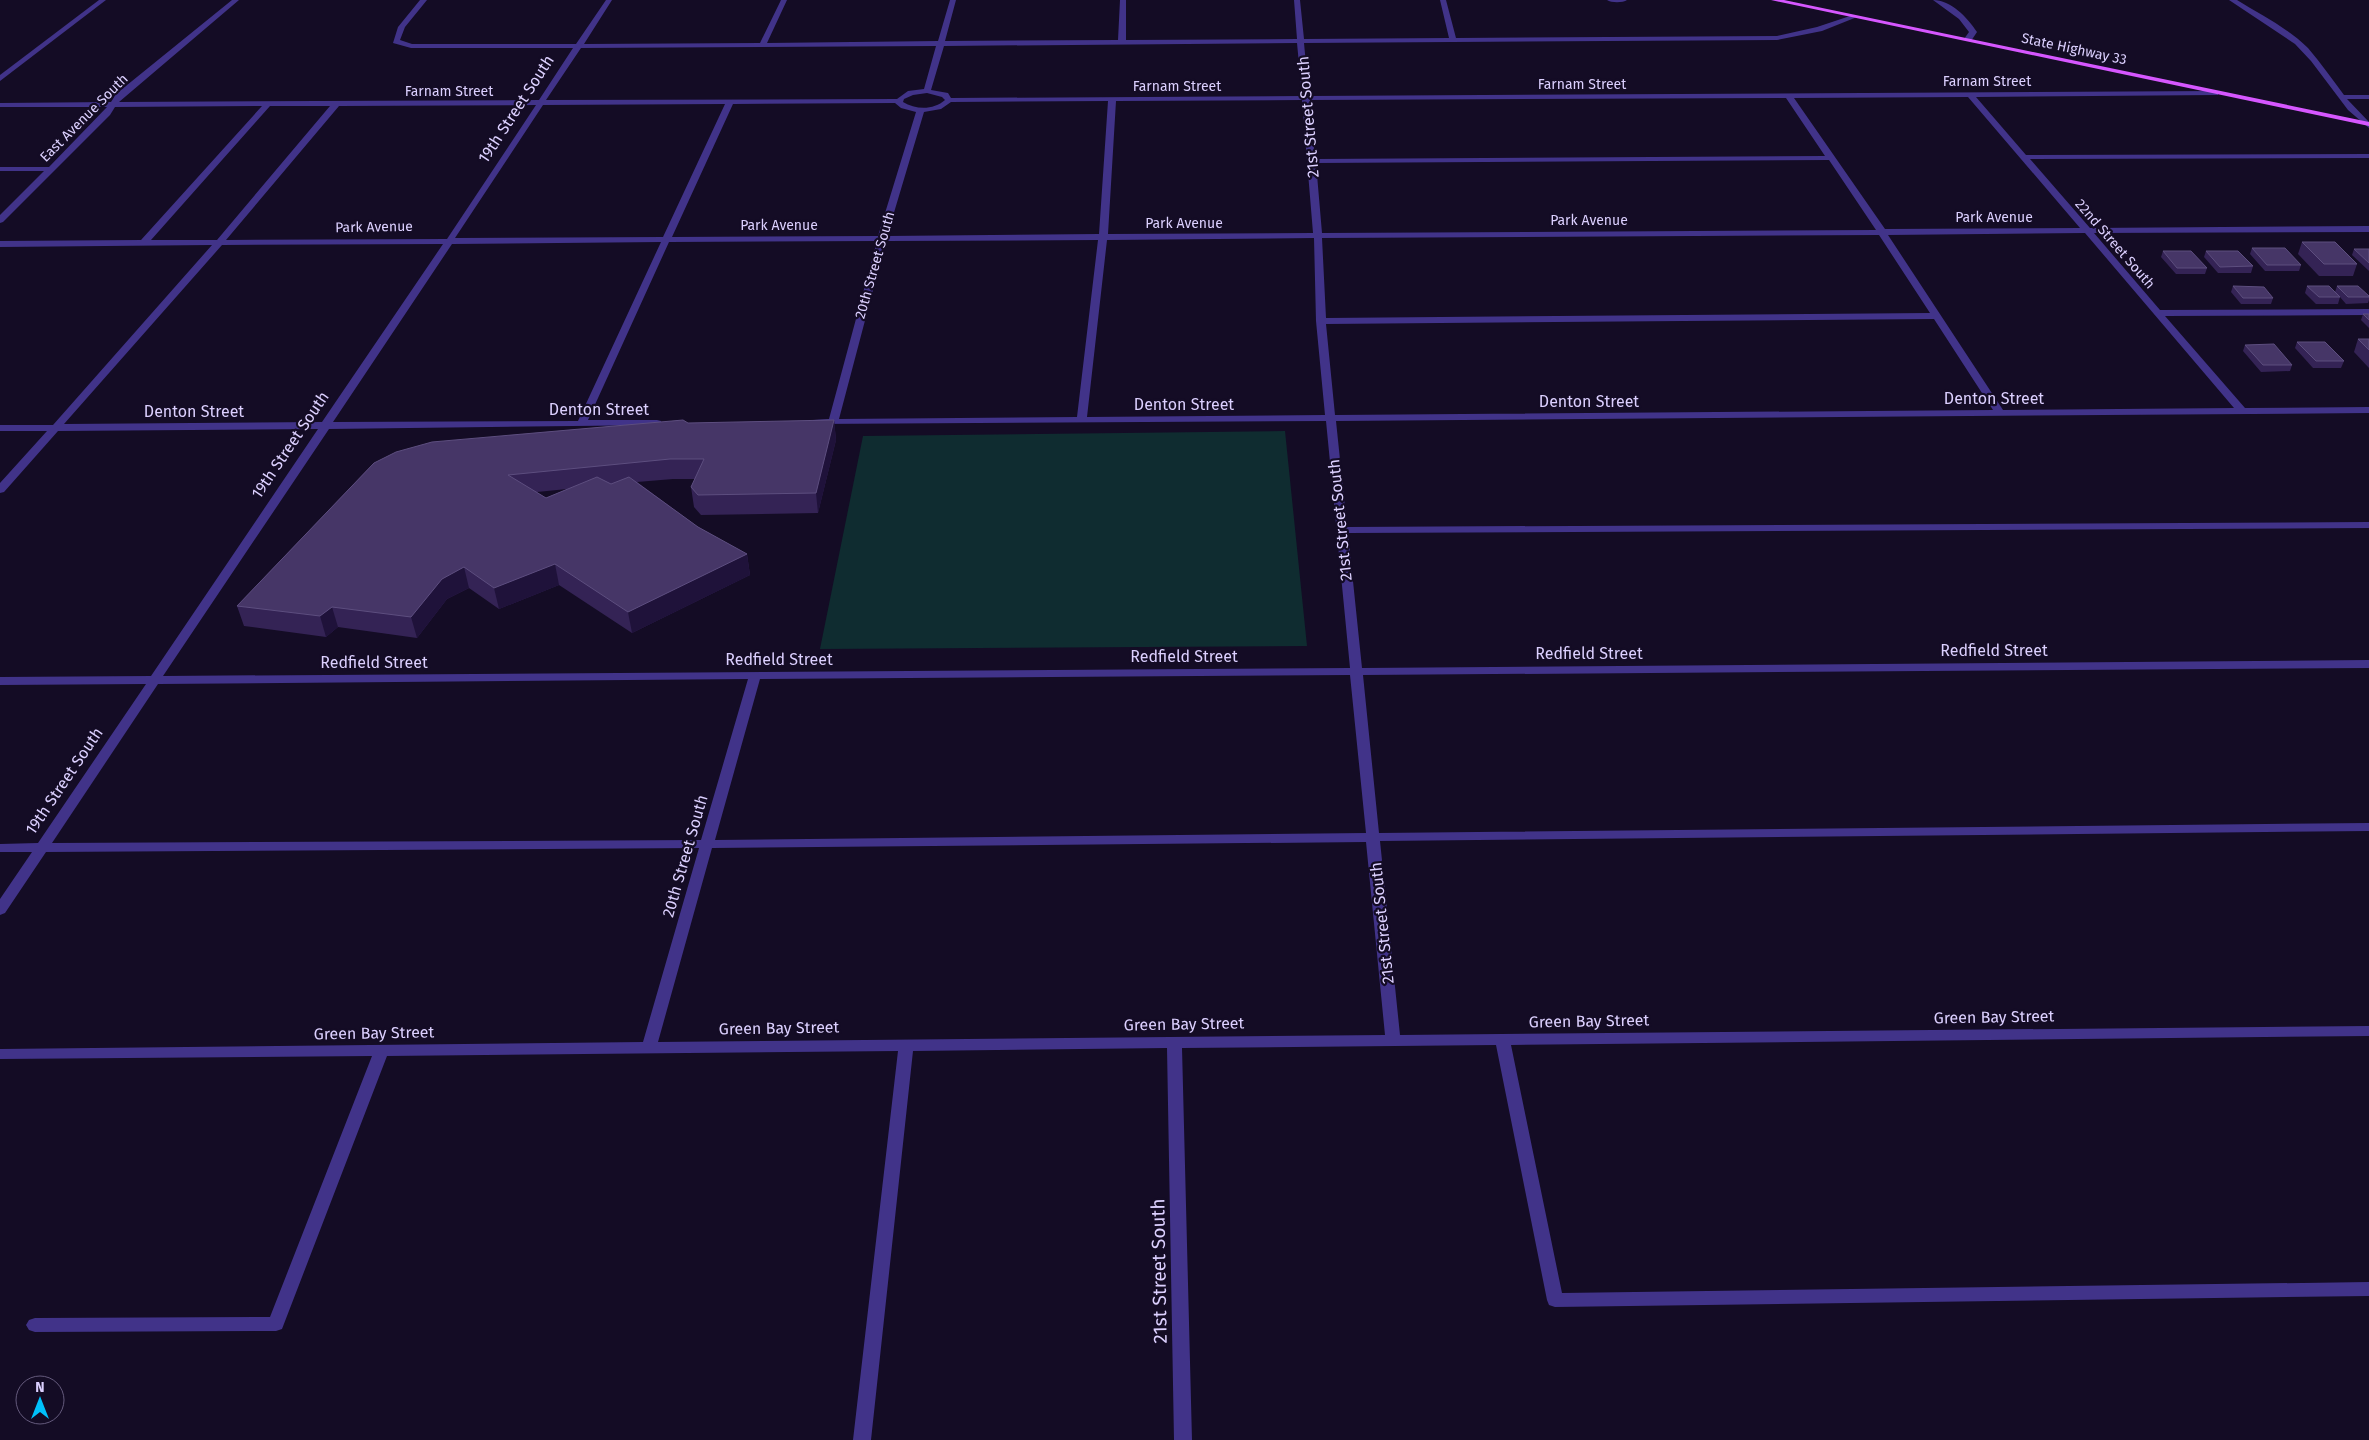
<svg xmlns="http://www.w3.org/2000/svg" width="2369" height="1440" font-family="'Fira Sans',sans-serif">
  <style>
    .green { fill: #0f2c30 }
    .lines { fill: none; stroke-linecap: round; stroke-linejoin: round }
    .minor { fill: #413389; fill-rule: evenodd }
    .major { fill: #d657ff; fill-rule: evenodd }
    .wall { fill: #342355; fill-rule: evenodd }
    .shaded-wall { fill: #1f123a }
    .building { fill: #463667; stroke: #5d4e7f }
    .labels { text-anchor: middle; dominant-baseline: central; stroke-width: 4.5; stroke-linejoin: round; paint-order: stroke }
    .far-street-label { font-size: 14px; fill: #dcd0ff; stroke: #140c25 }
    .street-label { font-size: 16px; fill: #dcd0ff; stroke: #140c25 }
    .near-street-label { font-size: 19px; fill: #dcd0ff; stroke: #140c25 }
  </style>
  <rect width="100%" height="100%" fill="#140c25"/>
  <polygon class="green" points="1285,431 1307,646 820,649 863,436"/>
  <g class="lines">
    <g class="minor">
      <polygon points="99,0 106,0 0,81 0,75"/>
      <path d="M232,0H239L119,102L539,100L573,48H411L393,43L398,27L420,0H427L405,27L400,40L412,44H576L606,0H612L584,44L760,43L781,0H787L767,43L938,41L950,0H956L945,41L1118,40L1120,0H1126V40L1297,39L1294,0H1300L1304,39L1449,38L1440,0H1446L1456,38L1777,36L1817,27L1853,15L1857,17L1822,31L1777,40L1304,43L1309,96L2215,91H2218V95L1976,97L2026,155L2369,154V158L2030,159L2090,228L2369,226V232L2094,233L2160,310L2369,309V315L2165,316L2245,408L2369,407V413L1336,421L1347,527L2369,522V528L1348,533L1362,668L2369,660V668L1363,675L1379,833L2369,823V831L1380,841L1400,1035L2369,1026V1036L1511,1045L1562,1293L2369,1282V1296L1555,1307L1549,1305L1547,1300L1496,1045L1182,1048L1192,1440H1174L1167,1048L913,1051L871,1440H853L898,1051L387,1056L282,1329L276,1331L35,1332L29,1330L26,1325L29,1320L35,1318L270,1317L372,1056L0,1059V1049L643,1042L699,848L46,852L5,913L0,915V899L32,852H0V844L38,843L146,684L0,685V677L151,676L318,429L58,431L4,492L0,493V483L47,431H0V425H53L212,245L0,247V241L141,240L262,106L115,107L110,115L3,222L0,223V215L44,171H0V167H49L107,107H0V103L111,102L116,94ZM1297,43L1302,96L951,98L948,93L931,90L944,46ZM936,46L924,89L908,91L897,99L546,100L581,48ZM927,93L942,97L945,100C934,110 916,110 903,102L904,99L913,95ZM1968,97L2080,228L1885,229L1794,98ZM1786,98L1825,156L1315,159L1310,100ZM1302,100L1313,233L1108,234L1116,101ZM1108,101L1099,234L887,236L924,112L941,109L951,102ZM895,103L901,108L916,112L878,236L672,237L733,104ZM725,104L663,237L455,238L543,105ZM536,105L447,239L226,240L339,106ZM270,106H330L217,240H151ZM1829,160L1876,230L1322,233L1316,163ZM2085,233L2234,408L2003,410L1888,235ZM1879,235L1930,313L1326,318L1322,238ZM1314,238L1316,321L1325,415L1087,417L1107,240ZM1098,240L1077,417L839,419L886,241ZM877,241L829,419L813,420V424L1326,421L1350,668L163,676L329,429L661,425V421L657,420H588L669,242ZM661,242L578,421L333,422L452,244ZM443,244L322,422L64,424L222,245ZM1934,319L1993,410L1335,415L1326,324ZM1350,675L1366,833L715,840L760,679ZM748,679L701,840L52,843L158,684ZM1366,842L1385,1035L658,1042L712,848Z"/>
      <path d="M1607,0H1627C1623,3 1611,3 1607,0Z"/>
      <path d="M1933,0C1951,0 1967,17 1977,32L1971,41L1964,39L1969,32L1959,19Z"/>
      <path d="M2229,0H2237C2261,15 2288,28 2308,48C2321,63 2332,79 2344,95H2369V99H2347L2369,122V128L2348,110L2311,61L2295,44Z"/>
    </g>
    <polygon class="major" points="1771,0 1784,0 2369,122 2369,126"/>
  </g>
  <g class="wall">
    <polygon points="2302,242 2357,264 2353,276 2319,276 2298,254"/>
    <polygon points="2252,248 2301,265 2299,271 2265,271 2250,254"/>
    <polygon points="2354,249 2369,249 2369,271 2352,255"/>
    <polygon points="2163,251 2207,268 2205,274 2176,274 2161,257"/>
    <polygon points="2206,251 2253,266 2251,273 2218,273 2204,257"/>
    <polygon points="2233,286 2273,298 2271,304 2241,304 2231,292"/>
    <polygon points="2307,286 2335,292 2337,286 2369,296 2369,300 2368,303 2346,304 2340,297 2338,304 2316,304 2305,293"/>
    <polygon points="2363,314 2369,314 2369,328 2361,320"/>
    <polygon points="2358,339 2369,339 2369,368 2354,352"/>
    <polygon points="2297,342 2344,361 2341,368 2313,368 2295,348"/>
    <polygon points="2245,345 2292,365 2290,371 2261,372 2243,351"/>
    <path d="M834,420L836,440L818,513L701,515L694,507L691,487L695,479H673L637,482L698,527L747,554L750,575L632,633L559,585L499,609L469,588L447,599L417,638L338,627L326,637L244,626L237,606L374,463ZM567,489L546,498L537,492Z"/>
  </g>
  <g class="shaded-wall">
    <polygon points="834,420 836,440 818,513 816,493"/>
    <polygon points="747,554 750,575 632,633 628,612"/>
    <polygon points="555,564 559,585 499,609 494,588"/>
    <polygon points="464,567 469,588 447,599 417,638 411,617 442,579"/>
    <polygon points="332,607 338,627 326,637 320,616"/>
  </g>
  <g class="building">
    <polygon points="2302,242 2335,242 2357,264 2324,264"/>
    <polygon points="2252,248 2285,248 2301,265 2267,265"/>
    <polygon points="2354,249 2369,249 2369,263"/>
    <polygon points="2163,251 2191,251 2207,268 2177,268"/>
    <polygon points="2206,251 2238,251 2253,266 2220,267"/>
    <polygon points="2233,286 2264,287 2273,298 2243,298"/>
    <polygon points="2307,286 2329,286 2340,297 2319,297"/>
    <polygon points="2337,286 2358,286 2369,296 2369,297 2348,297"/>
    <polygon points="2363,314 2369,314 2369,320"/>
    <polygon points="2358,339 2369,339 2369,350"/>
    <polygon points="2297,342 2325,342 2344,361 2316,361"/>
    <polygon points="2274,344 2292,365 2263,365 2245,345"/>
    <polygon points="683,420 688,423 834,420 816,493 698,495 691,487 704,459 670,459 508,475 546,498 597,477 611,484 629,477 698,527 747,554 628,612 555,564 494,588 464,567 442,579 411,617 332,607 320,616 237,606 374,463 396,452 432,442"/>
  </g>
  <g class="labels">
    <g class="far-street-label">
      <text transform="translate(2074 49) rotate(12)">State Highway 33</text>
      <text x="1987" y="81">Farnam Street</text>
      <text x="1582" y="84">Farnam Street</text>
      <text x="1177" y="86">Farnam Street</text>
      <text x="449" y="91">Farnam Street</text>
      <text transform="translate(84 118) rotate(-45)">East Avenue South</text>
      <text x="1994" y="217">Park Avenue</text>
      <text x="1589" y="220">Park Avenue</text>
      <text x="1184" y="223">Park Avenue</text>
      <text x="779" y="225">Park Avenue</text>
      <text transform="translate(374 227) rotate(-1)">Park Avenue</text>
      <text transform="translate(2115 244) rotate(49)">22nd Street South</text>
      <text transform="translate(875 265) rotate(-74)">20th Street South</text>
    </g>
    <g class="street-label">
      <text transform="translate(516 109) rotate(-57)">19th Street South</text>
      <text transform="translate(1308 117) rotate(-95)">21st Street South</text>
      <text x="1994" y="398">Denton Street</text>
      <text x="1589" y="401">Denton Street</text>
      <text x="1184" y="404">Denton Street</text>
      <text x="599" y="409">Denton Street</text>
      <text x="194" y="411">Denton Street</text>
      <text transform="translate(290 445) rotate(-56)">19th Street South</text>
      <text transform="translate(1340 520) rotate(-96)">21st Street South</text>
      <text x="1994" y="650">Redfield Street</text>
      <text x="1589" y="653">Redfield Street</text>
      <text x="1184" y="656">Redfield Street</text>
      <text x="779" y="659">Redfield Street</text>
      <text x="374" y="662">Redfield Street</text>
      <text transform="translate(64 781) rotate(-56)">19th Street South</text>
      <text transform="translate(685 856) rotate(-74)">20th Street South</text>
      <text transform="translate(1382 923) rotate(-96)">21st Street South</text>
      <text transform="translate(1994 1017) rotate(-1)">Green Bay Street</text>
      <text transform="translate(1589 1021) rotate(-1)">Green Bay Street</text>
      <text transform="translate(1184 1024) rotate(-1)">Green Bay Street</text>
      <text transform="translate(779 1028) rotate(-1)">Green Bay Street</text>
      <text transform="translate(374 1033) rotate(-1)">Green Bay Street</text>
    </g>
    <g class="near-street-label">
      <text transform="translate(1159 1271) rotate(-91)">21st Street South</text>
    </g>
  </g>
  <g transform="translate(40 1400)"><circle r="24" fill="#140c25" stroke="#645a7c"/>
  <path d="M0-4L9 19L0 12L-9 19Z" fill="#00c1fb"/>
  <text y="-8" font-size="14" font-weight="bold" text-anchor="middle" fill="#dcd0ff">N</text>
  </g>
</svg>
